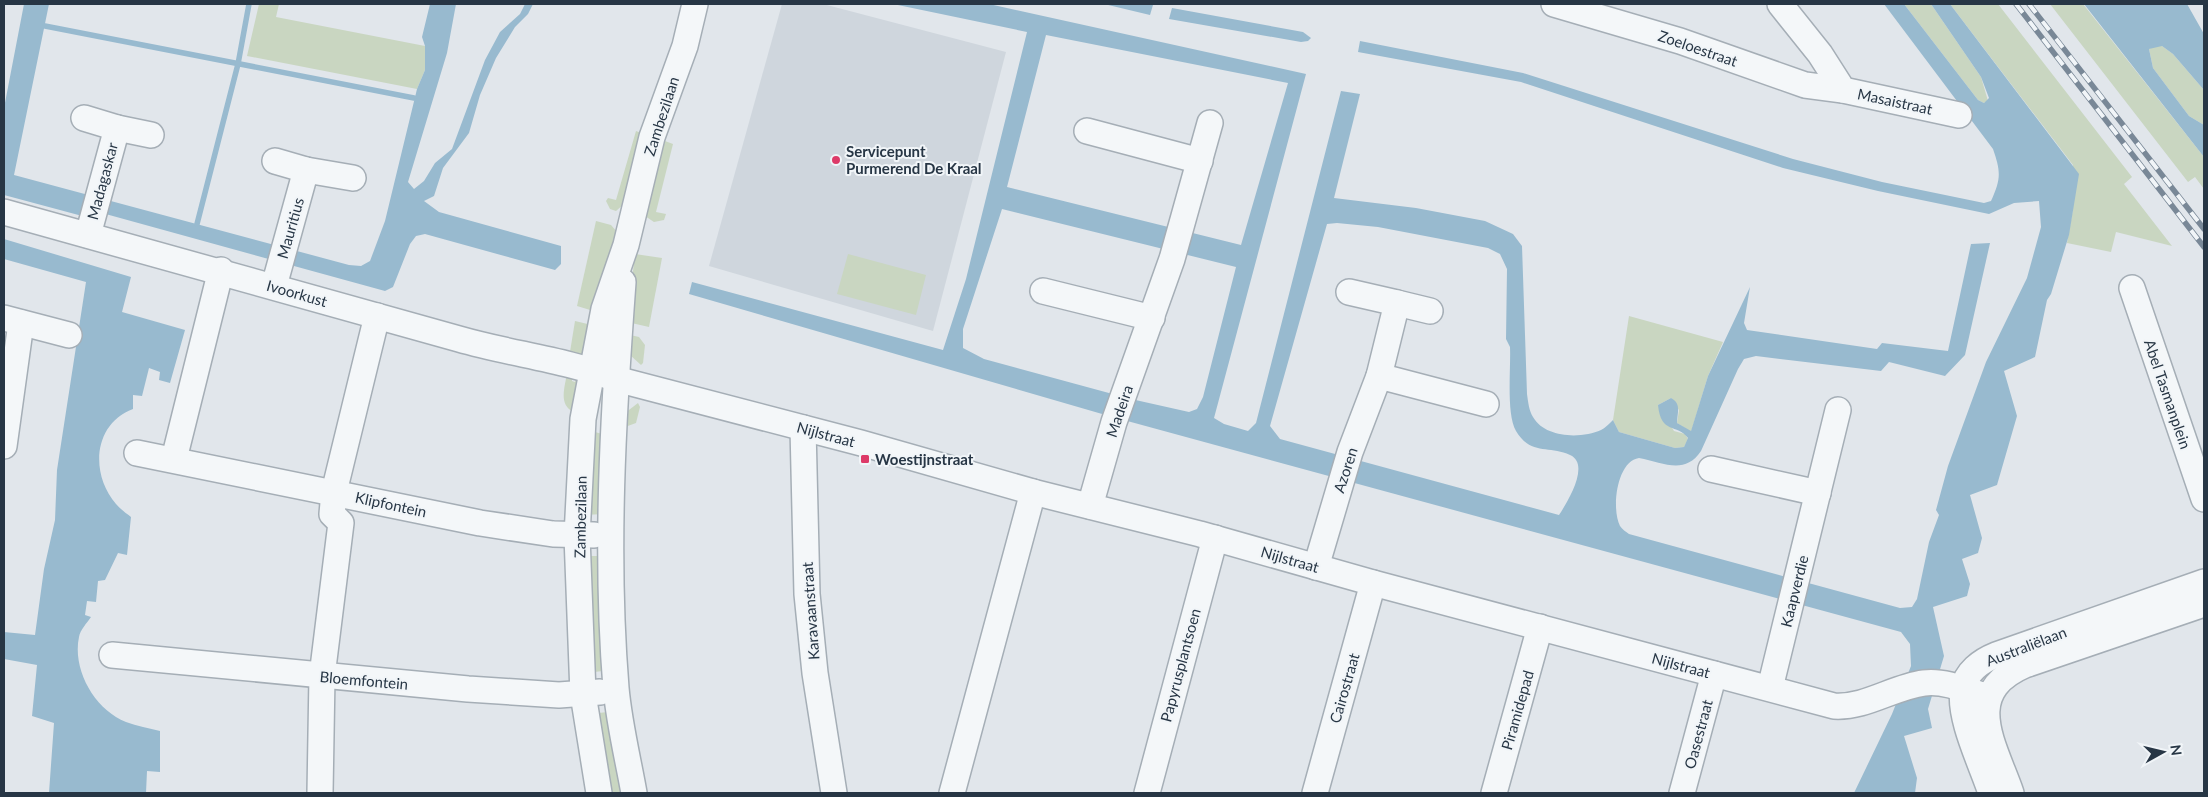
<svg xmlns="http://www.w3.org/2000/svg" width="2208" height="797" font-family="Lato,sans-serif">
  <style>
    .built { fill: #cfd6dd }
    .green { fill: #c9d6c1 }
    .water { fill: #98bacf; fill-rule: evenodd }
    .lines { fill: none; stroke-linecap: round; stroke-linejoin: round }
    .stream { stroke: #98bacf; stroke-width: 5.5 }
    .minor-casing { stroke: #a5aeb6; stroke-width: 28 }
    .minor { stroke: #f4f7f9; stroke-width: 25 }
    .rail-casing { stroke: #798897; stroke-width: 5.5 }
    .rail { stroke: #f1f5f8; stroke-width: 4; stroke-dasharray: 11; stroke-linecap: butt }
    .poi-dot { fill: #dd3a68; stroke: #f1f5f8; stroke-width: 2 }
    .labels { text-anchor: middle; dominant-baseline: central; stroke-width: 4; stroke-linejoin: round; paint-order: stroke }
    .street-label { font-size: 15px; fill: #273645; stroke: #f1f5f8 }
    .poi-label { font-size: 15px; font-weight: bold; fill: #273645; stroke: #f1f5f8; text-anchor: start }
  </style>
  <rect width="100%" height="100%" fill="#e1e6eb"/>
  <polygon class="built" points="782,4 823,4 1006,52 933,331 709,266"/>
  <g class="green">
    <polygon points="259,4 279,4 276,17 425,46 425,70 417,89 247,56"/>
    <polygon points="1904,4 1931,4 1981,77 1988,101 1984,103 1978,100"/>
    <polygon points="1950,4 1998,4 2132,177 2124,184 2172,246 2116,232 2111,252 2067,243 2073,209 2073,165"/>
    <polygon points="2050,4 2083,4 2204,157 2204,189 2195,177 2188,182"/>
    <polygon points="2155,46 2162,46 2173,54 2204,90 2204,125 2189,116 2153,68 2149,49"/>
    <polygon points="636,131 644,134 625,203 616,211 610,209 606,201 608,198 616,200"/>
    <polygon points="665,141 673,144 656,212 666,214 664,220 654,222 645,216"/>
    <polygon points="596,221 611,225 617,232 600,313 577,306"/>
    <polygon points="635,254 662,258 649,327 627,322"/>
    <polygon points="848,254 926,275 916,315 837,294"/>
    <polygon points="1629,316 1723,342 1708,376 1691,432 1677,423 1679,410 1671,398 1658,405 1674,431 1685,434 1688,439 1684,447 1675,448 1619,432 1613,420"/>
    <polygon points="575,321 596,326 586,356 569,358"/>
    <polygon points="626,334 639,337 645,345 643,363 641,365 630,355"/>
    <path d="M567,373L572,374V381L575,382L576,377L578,380L574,412C558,405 565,387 567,373Z"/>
    <polygon points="638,403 640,407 636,423 625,427 625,413"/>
    <polygon points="588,430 609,436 605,514 583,515"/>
    <polygon points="582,556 605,556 611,670 586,673"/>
    <polygon points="615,711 628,793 602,793 591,714"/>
  </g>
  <g class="water">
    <polygon points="24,4 49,4 14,175 349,265 361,266 370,261 385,221 417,89 425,70 425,46 422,37 430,4 456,4 447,53 408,182 414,189 424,181 435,163 452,149 485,60 500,32 520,14 525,4 533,4 528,14 515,27 496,58 480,95 469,133 443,168 434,196 424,201 439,212 561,246 561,264 555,270 425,234 416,236 410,244 393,287 385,291 102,213 86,217 4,195 4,108"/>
    <path d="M893,4H989L1306,74L1214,418L1224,424L1248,431L1256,423L1341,91L1360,94L1334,198L1416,208L1485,221L1513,234L1522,246L1527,394C1528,401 1529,411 1533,417C1545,438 1581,439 1601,430C1605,428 1609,424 1613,420L1619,432L1675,448L1684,447L1688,438C1677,423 1661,435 1658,405L1671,398C1682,404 1677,413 1677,423L1691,431L1708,376L1750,287L1744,323L1747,330L1877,349L1882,343L1948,351L1971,244L1990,243L1965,355L1945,376L1889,362L1881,371L1756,356L1744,359L1738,369L1701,451C1685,475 1664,463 1639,458C1617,461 1611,508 1620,526C1622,529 1626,532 1629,534L1900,608L1912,607L1917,599L1929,542L1939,515L1936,510L1948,466L1986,362L2027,278L2041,227L2039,201L2014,203L1989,214L1878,191L1783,168L1521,82L1358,52L1360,41L1523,73L1793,159L1882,182L1984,203L1991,201C2001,179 2001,172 1993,149L1884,4H1904L1978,100L1984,103L1989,98L1981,77L1931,4H1950L2079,174L2069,235L2051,294L2047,300L2035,357L2004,371L2017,416L1997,485L1970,495L1982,538L1978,553L1962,559L1970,584L1967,596L1933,607L1944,656L1928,709L1932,728L1904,736L1917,778L1915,793H1854L1892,714L1911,666L1910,644L1901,632L1109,416L689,294L692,282L943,350L966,279L1027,32ZM1046,35L1288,83L1241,245L1007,187ZM1002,209L1236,267L1203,397L1197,409L1189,412L1131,399L984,359L963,348V329ZM1337,223L1378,227L1488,248L1500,254L1507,269L1506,339L1510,347C1511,369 1506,413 1516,431C1531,456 1549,445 1570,455C1591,464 1567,503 1559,515L1280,439L1270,426L1327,224Z"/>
    <polygon points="1104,4 1147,4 1153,5 1150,15"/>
    <polygon points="2084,4 2187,4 2204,34 2204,90 2173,54 2162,46 2149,49 2153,68 2189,116 2204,125 2204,157"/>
    <polygon points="1172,8 1303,32 1311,38 1308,41 1301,42 1169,19"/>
    <path d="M4,239L131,277L122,312L185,330L170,383L159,380L160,372L149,368L142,396L133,395V409C93,424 90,474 116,504C120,509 126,513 131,517L127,555L118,553L105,580L98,581L96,602L87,601L85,615L91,617C87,623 80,630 79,637C72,670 95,710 126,722C137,726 149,728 160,731V772L147,771L146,793H49L54,723L32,716L37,665L4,659V632L35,635L44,569L55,520L57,470L86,282L4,259Z"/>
  </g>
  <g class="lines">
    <g class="stream">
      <polyline points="45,26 414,98"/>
      <polyline points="197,224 238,64 249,4"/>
    </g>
    <g class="minor-casing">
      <g id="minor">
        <polyline points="1554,4 1680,41 1805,85 1843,90"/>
        <polyline points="1780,4 1820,54 1843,90 1959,115"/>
        <polyline points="84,118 117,128 88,235"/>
        <polyline points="117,128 151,135"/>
        <polyline points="1087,131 1200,161"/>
        <polyline points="275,161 306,170"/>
        <path d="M4,212C156,254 308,296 459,339C511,354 566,360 616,379L861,443L1033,492L1200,534L1373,583L1834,706C1866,708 1893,687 1924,683C1944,680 1969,691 1988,697"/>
        <path d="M623,282C613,417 605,553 616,688C619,723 628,759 634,793"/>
        <polyline points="274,286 306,170 353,178"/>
        <polyline points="2132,288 2204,499"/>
        <polyline points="1043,291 1152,318"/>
        <polyline points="1397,303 1430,311"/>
        <polyline points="4,318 69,335"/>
        <polyline points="1379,376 1486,404"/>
        <polyline points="803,428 807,594 815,673 834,793"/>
        <polyline points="4,446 21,323"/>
        <polyline points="137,453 480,523 553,534 594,535"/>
        <polyline points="174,459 221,270"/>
        <polyline points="1711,469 1818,493"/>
        <polyline points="1090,506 1114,422 1172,259 1210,123"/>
        <polyline points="1316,567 1350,452 1379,376 1397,303 1349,292"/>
        <polyline points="112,655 468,689 559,695 600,692"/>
        <polyline points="1770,688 1838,410"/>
        <polyline points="320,793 322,676 341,523 332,514 334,492 377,316"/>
        <polyline points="599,793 583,694 577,536 583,419 604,309 626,245 652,137 685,46 695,4"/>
        <polyline points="952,793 1033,492"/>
        <polyline points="1147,793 1215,538"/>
        <polyline points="1315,793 1373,583"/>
        <polyline points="1494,793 1540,627"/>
        <polyline points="1682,793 1714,674"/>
        <path d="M1991,793C1982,765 1958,718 1963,689C1966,672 1981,661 1996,655L2204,582"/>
        <path d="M2011,793C1994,744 1960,693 2025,665L2204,604"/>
      </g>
    </g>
    <use href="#minor" class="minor"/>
    <g class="rail-casing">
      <g id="rail">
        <polyline points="2016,4 2204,247"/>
        <polyline points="2029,4 2204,229"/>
      </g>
    </g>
    <use href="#rail" class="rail"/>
  </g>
  <g class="poi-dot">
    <circle cx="836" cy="160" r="5"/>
    <rect x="860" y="454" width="10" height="10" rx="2.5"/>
  </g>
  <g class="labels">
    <g class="street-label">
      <text transform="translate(1698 48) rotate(19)">Zoeloestraat</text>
      <text transform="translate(1895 101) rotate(12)">Masaistraat</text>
      <text transform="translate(661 116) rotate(-72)">Zambezilaan</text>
      <text transform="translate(102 181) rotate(-75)">Madagaskar</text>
      <text transform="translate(290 228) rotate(-74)">Mauritius</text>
      <text transform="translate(297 293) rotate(16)">Ivoorkust</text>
      <text transform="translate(2168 394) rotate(71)">Abel Tasmanplein</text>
      <text transform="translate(1119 411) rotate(-71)">Madeira</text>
      <text transform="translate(826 434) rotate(15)">Nijlstraat</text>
      <text transform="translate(1345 470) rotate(-72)">Azoren</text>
      <text transform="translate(391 504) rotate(12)">Klipfontein</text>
      <text transform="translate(580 517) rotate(-89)">Zambezilaan</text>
      <text transform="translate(1290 559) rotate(16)">Nijlstraat</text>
      <text transform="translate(1794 591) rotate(-76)">Kaapverdie</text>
      <text transform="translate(810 611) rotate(-94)">Karavaanstraat</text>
      <text transform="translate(2026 646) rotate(-21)">Australiëlaan</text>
      <text transform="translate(1180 665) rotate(-75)">Papyrusplantsoen</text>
      <text transform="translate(1681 665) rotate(15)">Nijlstraat</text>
      <text transform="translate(364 680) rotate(5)">Bloemfontein</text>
      <text transform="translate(1344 688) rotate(-74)">Cairostraat</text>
      <text transform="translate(1517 710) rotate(-74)">Piramidepad</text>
      <text transform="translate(1698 734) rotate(-75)">Oasestraat</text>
    </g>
    <g class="poi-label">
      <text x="846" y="151">Servicepunt<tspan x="846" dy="17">Purmerend De Kraal</tspan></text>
      <text x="875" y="459">Woestijnstraat</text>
    </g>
  </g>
  <rect width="2208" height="797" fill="none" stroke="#273645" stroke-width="10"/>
  <g transform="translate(2163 752) rotate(82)" stroke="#f1f5f8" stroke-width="4" paint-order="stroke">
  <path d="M0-4L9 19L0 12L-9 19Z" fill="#273645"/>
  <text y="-8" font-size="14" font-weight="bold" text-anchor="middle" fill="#273645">N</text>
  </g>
</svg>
